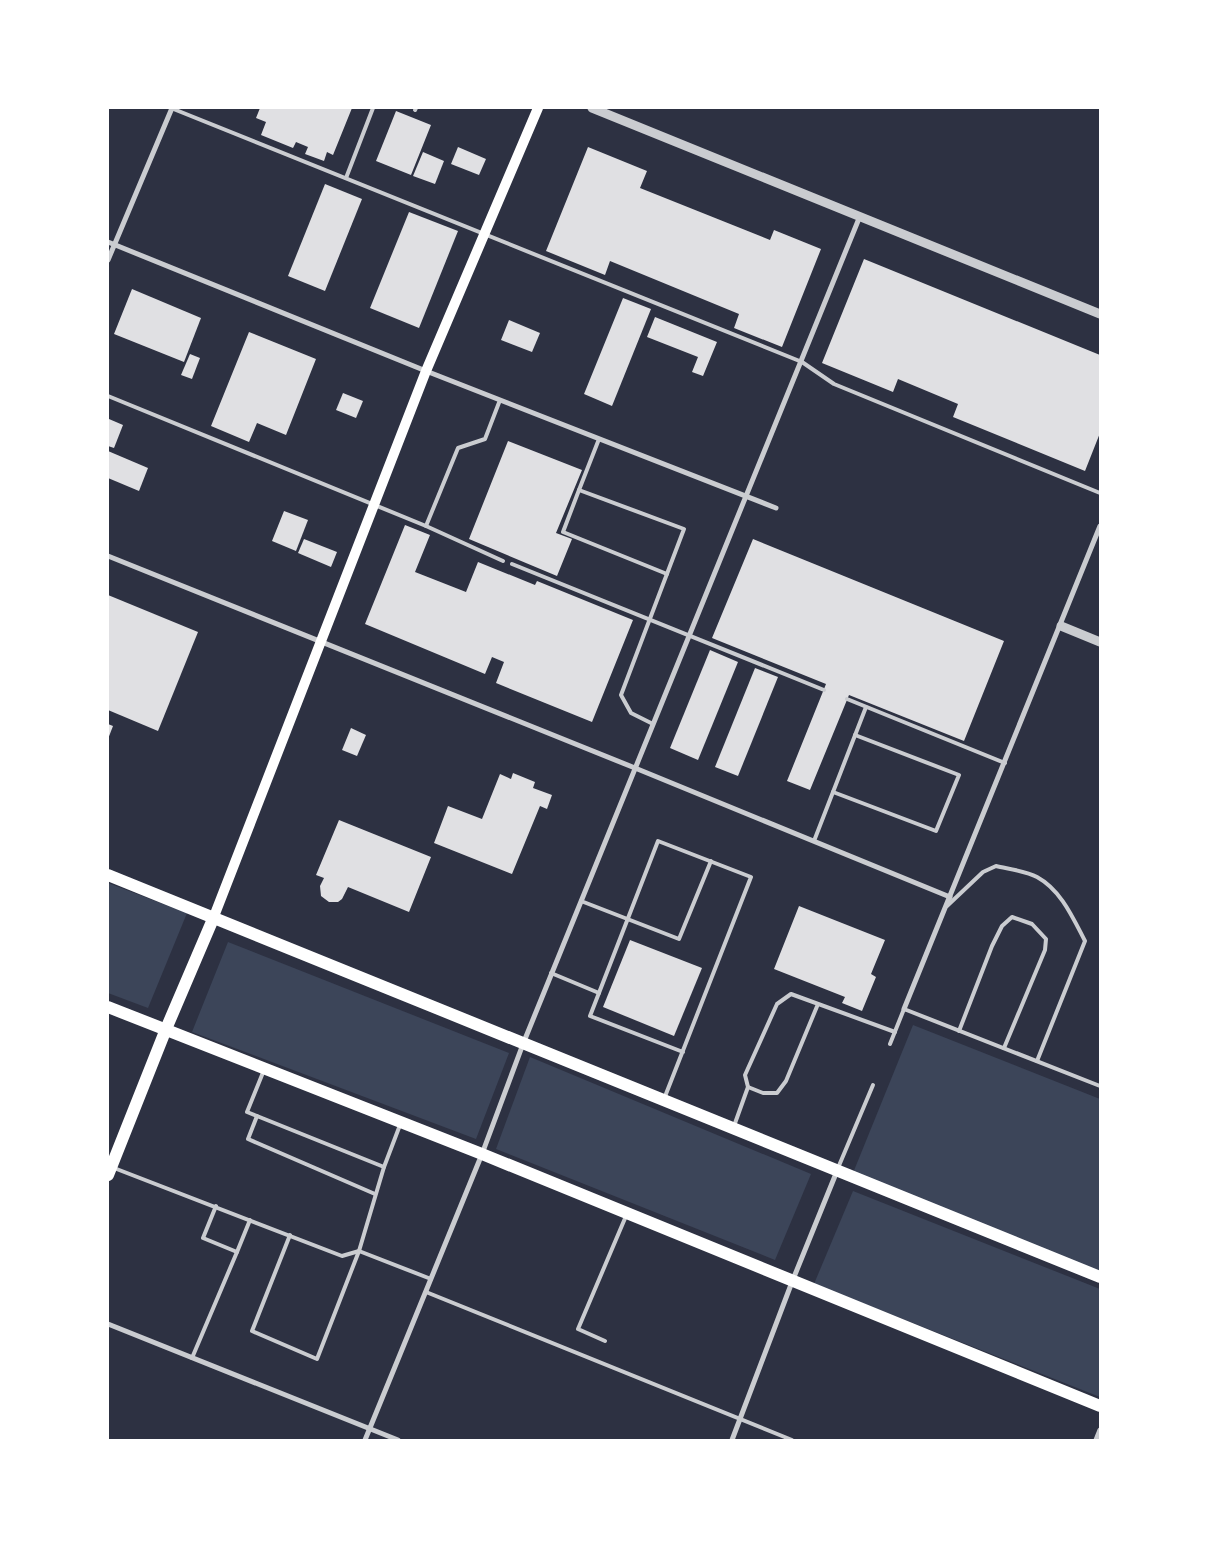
<svg xmlns="http://www.w3.org/2000/svg" width="1208" height="1548" font-family="Arial,sans-serif">
  <style>
    .green { fill: #3c4559 }
    .building { fill: #e0e0e3 }
    .lines { fill: none; stroke-linecap: round; stroke-linejoin: round }
    .service { stroke: #caccd0; stroke-width: 4 }
    .minor { stroke: #caccd0; stroke-width: 5 }
    .tertiary { stroke: #caccd0; stroke-width: 9 }
    .secondary { stroke: #fff; stroke-width: 10 }
    .primary { stroke: #fff; stroke-width: 12 }
  </style>
  <rect width="100%" height="100%" fill="#2d3142"/>
  <g class="green">
    <polygon points="108,883 187,913 148,1008 108,993"/>
    <polygon points="228,942 509,1053 476,1139 192,1032"/>
    <polygon points="913,1025 1100,1099 1100,1272 853,1173"/>
    <polygon points="530,1057 811,1174 775,1260 496,1149"/>
    <polygon points="853,1191 1100,1289 1100,1397 814,1284"/>
  </g>
  <g class="building">
    <polygon points="260,108 352,108 333,155 327,152 324,161 305,154 308,147 296,142 293,148 261,135 266,122 256,118"/>
    <polygon points="396,111 431,125 411,175 376,161"/>
    <polygon points="458,147 486,159 479,175 451,164"/>
    <polygon points="588,147 647,171 640,188 770,240 774,230 821,249 782,347 734,328 739,314 610,261 605,275 546,251"/>
    <polygon points="423,152 444,161 435,184 413,176"/>
    <polygon points="325,184 362,199 325,291 288,276"/>
    <polygon points="409,212 458,231 419,328 370,308"/>
    <polygon points="864,259 1100,355 1100,433 1085,471 953,417 958,404 898,379 893,392 822,363"/>
    <polygon points="132,289 201,318 184,362 114,334"/>
    <polygon points="623,298 651,309 612,406 584,394"/>
    <polygon points="655,317 717,342 703,376 692,372 698,357 647,337"/>
    <polygon points="509,320 540,333 532,352 501,340"/>
    <polygon points="249,332 316,359 286,435 257,423 249,442 211,426"/>
    <polygon points="190,354 200,358 192,379 181,375"/>
    <polygon points="343,393 363,401 356,418 336,410"/>
    <polygon points="109,419 123,425 114,448 108,446 108,423"/>
    <polygon points="508,441 582,470 556,533 572,539 557,576 469,539"/>
    <polygon points="108,451 148,468 139,491 108,478"/>
    <polygon points="284,511 308,520 296,551 272,541"/>
    <polygon points="405,525 430,535 415,572 466,592 478,562 535,585 537,581 633,620 592,722 496,683 504,662 492,657 485,674 365,624"/>
    <polygon points="304,539 337,552 331,567 298,553"/>
    <polygon points="753,539 1004,641 964,741 849,695 810,790 787,781 826,684 712,638"/>
    <polygon points="108,595 198,632 158,731 108,710"/>
    <polygon points="710,650 738,662 698,760 670,748"/>
    <polygon points="755,668 778,677 738,776 715,767"/>
    <polygon points="108,724 113,726 108,739"/>
    <polygon points="351,728 366,735 357,756 342,750"/>
    <polygon points="513,773 535,782 533,788 552,795 547,809 540,806 512,874 434,843 448,806 482,819 500,774 511,779"/>
    <polygon points="339,820 431,857 409,912 348,887 342,899 338,902 329,902 321,896 320,886 324,878 316,875"/>
    <polygon points="799,906 885,940 871,974 876,977 862,1011 842,1003 845,997 774,969"/>
    <polygon points="630,940 702,968 674,1036 603,1007"/>
  </g>
  <g class="lines">
    <g class="service">
      <polyline points="171,108 802,362 834,384 1100,493"/>
      <polyline points="415,110 416,108"/>
      <polyline points="346,178 373,108"/>
      <polyline points="108,396 426,526 503,561"/>
      <polyline points="599,439 579,490 684,529 621,695 631,713 653,724"/>
      <polyline points="579,490 563,532 667,574"/>
      <polyline points="426,526 458,448 485,439 500,400"/>
      <polyline points="512,564 824,690"/>
      <polyline points="847,699 1005,763"/>
      <polyline points="833,792 936,831 959,775 855,735"/>
      <polyline points="814,841 866,707"/>
      <polyline points="581,901 679,939 711,861"/>
      <path d="M947,906L983,872L996,866C1009,869 1026,871 1037,877C1061,890 1073,918 1085,941L1037,1061"/>
      <polyline points="551,973 599,993"/>
      <polyline points="818,1004 786,1081 777,1093 763,1093 748,1087 745,1075 777,1004 791,994 895,1032"/>
      <polyline points="959,1031 992,946 1002,926 1012,917 1032,924 1046,939 1045,950 1004,1048"/>
      <polyline points="890,1044 904,1009 1100,1086"/>
      <polyline points="664,1099 751,877 658,841 590,1016 683,1052"/>
      <polyline points="257,1116 247,1112 264,1070"/>
      <polyline points="734,1126 748,1087"/>
      <polyline points="114,1168 342,1256 359,1251 431,1279"/>
      <polyline points="838,1168 873,1085"/>
      <polyline points="375,1194 248,1139 257,1116 384,1167"/>
      <polyline points="290,1235 252,1331 317,1359 359,1251 384,1167 400,1125"/>
      <polyline points="237,1252 250,1220"/>
      <polyline points="426,1292 792,1440"/>
      <polyline points="605,1341 578,1329 626,1216"/>
      <polyline points="192,1358 237,1252 203,1238 216,1206"/>
    </g>
    <g class="minor">
      <polyline points="108,242 426,371 776,508"/>
      <polyline points="108,260 172,108"/>
      <polyline points="108,556 635,768 950,897"/>
      <polyline points="904,1009 1100,526"/>
      <polyline points="108,1324 398,1440"/>
      <polyline points="365,1440 482,1154 523,1044 860,216"/>
      <polyline points="732,1440 792,1282 837,1171"/>
      <polyline points="1096,1440 1100,1430"/>
    </g>
    <g class="tertiary">
      <polyline points="592,108 1100,314"/>
      <polyline points="1061,626 1100,642"/>
    </g>
    <polyline class="secondary" points="213,919 426,371 538,108"/>
    <g class="primary">
      <polyline points="108,875 1100,1277"/>
      <polyline points="108,1007 482,1154 1100,1406"/>
      <polyline points="108,1175 166,1029 213,919"/>
    </g>
  </g>
  <rect width="1208" height="1548" fill="none" stroke="#ffffff" stroke-width="218"/>
</svg>
